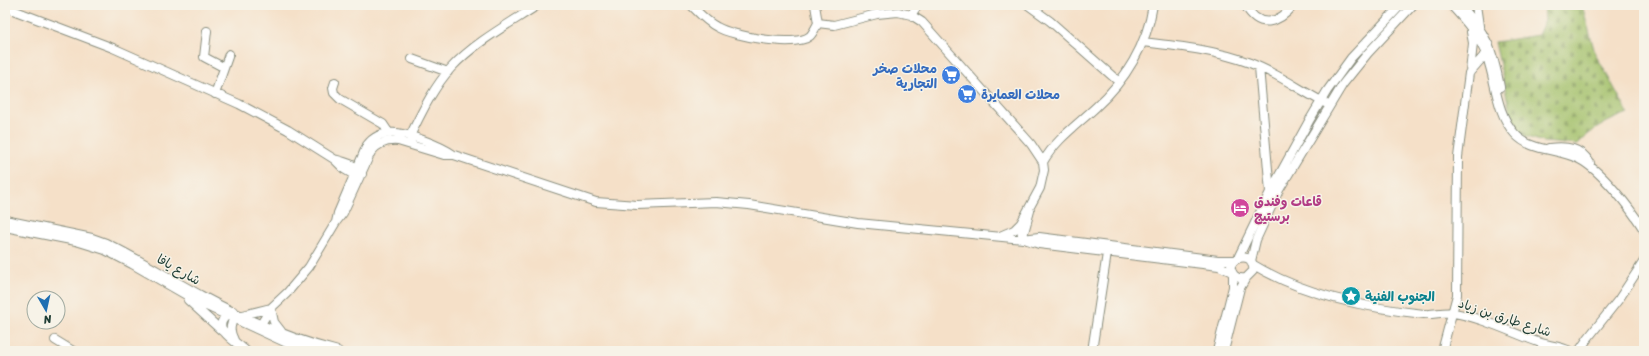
<svg xmlns="http://www.w3.org/2000/svg" width="1649" height="356" viewBox="0 0 1649 356" font-family="Sriracha,'Playpen Sans Arabic',sans-serif">
<style>
.cemetery{fill:url(#cemetery-stones);stroke:#607e4e}
.lines{fill:none;stroke-linecap:round;stroke-linejoin:round}
.minor-casing{stroke:#8a8e7e;stroke-width:10}
.minor{stroke:#fff;stroke-width:8}
.labels{text-anchor:middle;stroke-width:3;stroke-linejoin:round;paint-order:stroke}
.shop-label{font-size:13px;font-weight:bold;fill:#366cbe;stroke:#f7f3e8;text-anchor:end}
.hotel-label{font-size:13px;font-weight:bold;fill:#b23c85;stroke:#f7f3e8;text-anchor:start}
.street-label{font-size:13px;fill:#1f3d34;stroke:#f7f3e8}
.culture-label{font-size:13px;font-weight:bold;fill:#0d838f;stroke:#f7f3e8;text-anchor:start}
</style>
<defs>
<pattern id="cemetery-stones" width="16" height="16" patternUnits="userSpaceOnUse"><rect width="16" height="16" fill="#a1bf67"/><path d="M2 7V4a2 2 0 0 1 4 0v3zM10 15v-3a2 2 0 0 1 4 0v3z" fill="#839c56"/></pattern>
</defs>
<rect width="100%" height="100%" fill="#f7f3e8"/>
<filter id="ink" filterUnits="userSpaceOnUse"><feTurbulence type="fractalNoise" baseFrequency=".025" numOctaves="2"/><feDisplacementMap in="SourceGraphic" scale="8" xChannelSelector="R" yChannelSelector="G"/><feConvolveMatrix kernelMatrix="1 2 1 2 8 2 1 2 1" color-interpolation-filters="sRGB"/></filter>
<filter id="wash" filterUnits="userSpaceOnUse"><feTurbulence type="fractalNoise" baseFrequency=".012" numOctaves="4" result="noise"/><feDisplacementMap in="SourceGraphic" scale="16" xChannelSelector="R" yChannelSelector="G"/><feGaussianBlur stdDeviation="0.9" result="paint"/><feColorMatrix in="noise" values="0 0 0 0 0 0 0 0 0 0 0 0 0 0 0 0 0 1.4 0 .05"/><feComposite in="paint" operator="in"/></filter>
<g filter="url(#wash)">
<rect width="100%" height="100%" fill="#f5e0c8"/>
<path class="cemetery" d="M1544,5H1582L1595,53L1628,113C1609,120 1590,130 1577,145L1544,142L1521,135L1512,121L1495,42L1538,35L1545,20Z"/>
</g>
<g filter="url(#ink)">
<g class="lines">
<defs>
<path id="minor" d="M691,5C699,13 707,22 717,27C732,36 796,48 810,36C813,33 816,27 818,23
M815,5L818,23L834,25L877,14L898,12L911,15L922,22L1031,144L1043,162L1044,170L1040,188L1021,223V230L1023,239
M1028,5L1050,21L1119,82
M1245,5C1259,30 1278,24 1294,5
M1451,5C1465,20 1480,37 1487,57C1496,82 1496,113 1515,134C1531,152 1558,148 1579,159C1601,170 1631,209 1644,230
M1460,5C1486,32 1493,50 1500,87
M1476,5L1479,26
M5,7L113,48L239,104L288,130L334,159L344,169L354,175L362,174C355,164 346,162 334,159
M911,15L918,5
M207,31L204,57L223,67
M1143,42C1178,46 1216,50 1250,63C1277,73 1300,90 1325,103
M412,59L448,72
M1259,67L1270,192
M1470,72L1473,43L1471,32
M335,82L333,88L334,93L340,99L383,124L389,133
M215,94L229,54
M411,140L410,136C422,112 433,88 451,68C475,42 509,24 538,5
M1549,148C1566,146 1581,147 1590,163
M1043,162C1056,139 1077,125 1096,107C1125,81 1147,45 1153,5
M5,220L92,238L106,243C139,259 170,279 202,296C243,318 293,340 338,351
M336,222L338,213L367,145C382,126 403,133 423,140C434,144 444,148 454,155L596,202L637,205L716,202L749,205L858,223L1023,239L1039,237L1218,260H1235
M5,227L76,241L105,250L132,264L200,303L289,344L310,351
M1000,236L1014,230L1021,223
M1023,236L1030,211
M1027,240L1039,244L1219,266L1232,272
M1238,258L1270,192L1309,121L1327,91L1351,58L1401,5
M1251,261L1256,240L1279,190L1343,84L1368,53L1413,5
M1252,264C1303,295 1365,308 1424,314C1434,315 1444,311 1454,313C1483,318 1510,332 1538,342C1548,346 1559,345 1570,351
M188,300L222,331
M243,315L271,308L274,322L281,331
M258,325L261,324L271,308L287,293L309,267L336,222L343,213L371,152C378,143 387,140 398,141L444,155H454
M55,340L73,351
M234,340C226,324 235,325 233,311C206,327 232,338 246,351
M1092,351L1108,247
M1217,351L1233,287V274
M1224,351L1240,288L1246,278L1253,271C1256,247 1220,259 1234,275C1237,278 1241,279 1246,278
M1442,351L1457,295L1458,157L1464,111L1469,73L1483,57L1489,45
M1579,351L1588,338L1619,299L1644,261"/>
</defs>
<use href="#minor" class="minor-casing"/>
<use href="#minor" class="minor"/>
</g>
</g>
<defs>
<symbol id="supermarket-disc" viewBox="-11 -11 22 22"><circle r="9.5" fill="#3f7fe0" stroke="#f7f3e8"/><path d="M-6-5.5h2.5l.6 2H6L4.5 2H-2.5L-4.4-4H-6ZM-1.5 3.2a1.3 1.3 0 1 0 .1 0ZM3 3.2a1.3 1.3 0 1 0 .1 0Z" fill="#fff"/></symbol>
<symbol id="hotel-disc" viewBox="-11 -11 22 22"><circle r="9.5" fill="#d1479c" stroke="#f7f3e8"/><path d="M-6-4.5h1.5V1H6V5H4.5V3h-9V5H-6ZM-4 0a1.8 1.8 0 1 1 3.6 0ZM.5 0V-2.5h3Q6-2.5 6 0Z" fill="#fff"/></symbol>
<symbol id="sight-disc" viewBox="-11 -11 22 22"><circle r="9.5" fill="#0f9aa8" stroke="#f7f3e8"/><path d="M0-6L1.8-2.2L6-1.7L2.9 1.2L3.7 5.4L0 3.3L-3.7 5.4L-2.9 1.2L-6-1.7L-1.8-2.2Z" fill="#fff"/></symbol>
</defs>
<g fill-rule="evenodd">
<use href="#supermarket-disc" x="940" y="64" width="22" height="22"/>
<use href="#supermarket-disc" x="956" y="83" width="22" height="22"/>
<use href="#hotel-disc" x="1229" y="197" width="22" height="22"/>
<use href="#sight-disc" x="1340" y="285" width="22" height="22"/>
</g>
<g class="labels">
<g class="shop-label">
<text x="937" y="73">محلات صخر<tspan x="937" dy="15">التجارية</tspan></text>
<text x="981" y="99" text-anchor="start">محلات العمايرة</text>
</g>
<g class="hotel-label">
<text x="1254" y="206">قاعات وفندق<tspan x="1254" dy="15">برستيج</tspan></text>
</g>
<g class="street-label">
<text transform="translate(179 269) rotate(30)" y="5">شارع يافا</text>
<text transform="translate(1505 317) rotate(18)" y="5">شارع طارق بن زياد</text>
</g>
<g class="culture-label">
<text x="1365" y="301">الجنوب الفنية</text>
</g>
</g>
<rect width="1649" height="356" fill="none" stroke="#f7f3e8" stroke-width="20"/>
<g transform="translate(46 310) rotate(171)"><circle r="19" fill="#f7f3e8" stroke="#a1aaa0"/>
<path d="M0-3L7 15L0 10L-7 15Z" fill="#1f6fb2"/>
<text y="-6" font-size="11" font-weight="bold" text-anchor="middle" fill="#1f3d34">N</text>
</g>
</svg>
